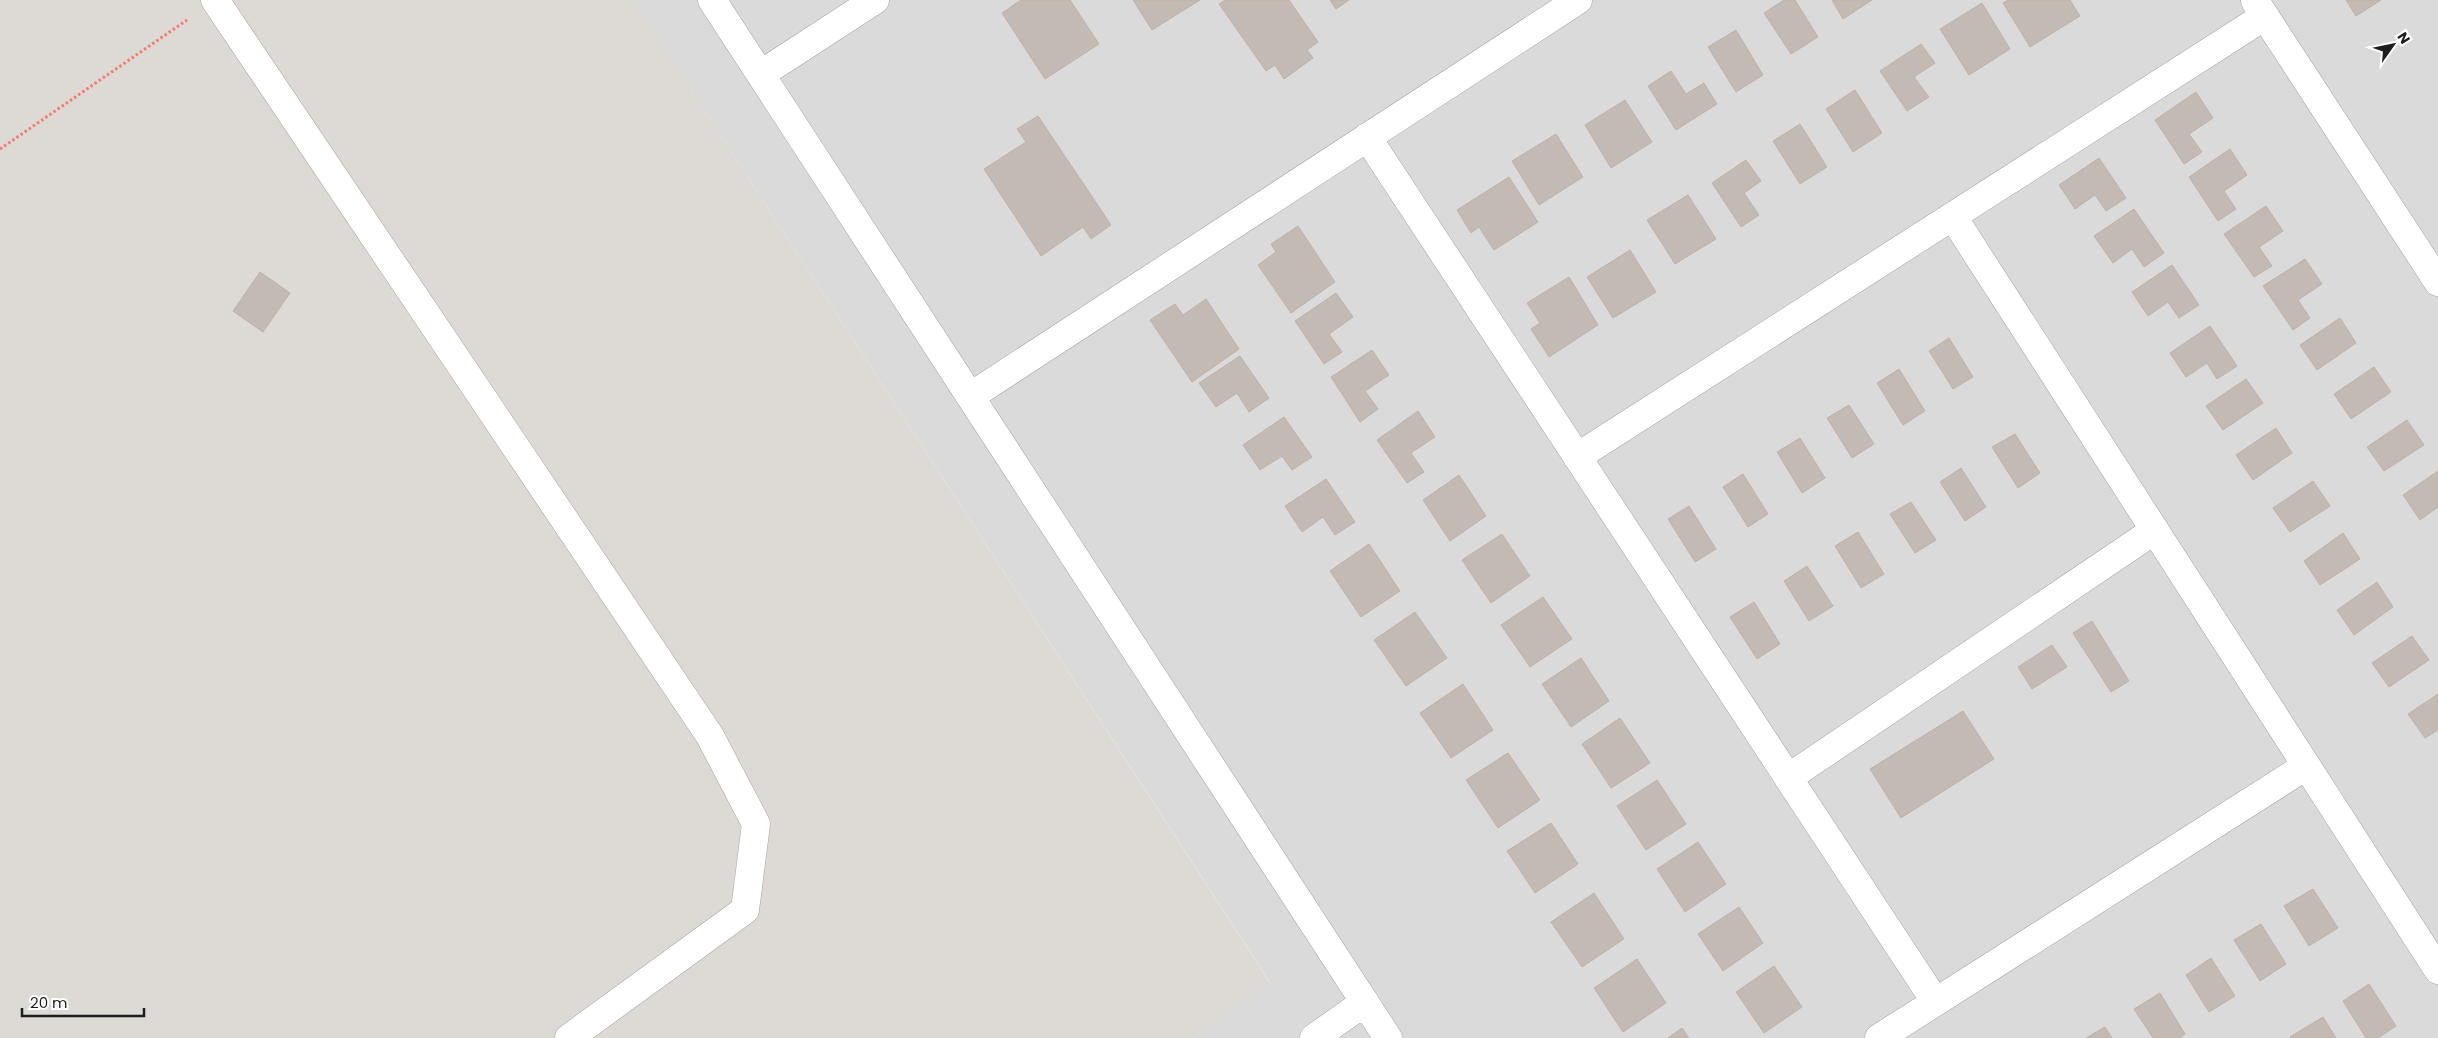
<svg xmlns="http://www.w3.org/2000/svg" width="2438" height="1038" viewBox="0 0 2438 1038" font-family="Poppins,sans-serif">
<style>
.residential{fill:#dbdada}
.airport{fill:#dddad5}
.building{fill:#c2bab3;stroke:#bfb1a6}
.lines{fill:none;stroke-linecap:round;stroke-linejoin:round}
.minor-casing{stroke:#a4a4a4;stroke-width:29}
.path{stroke:#f47a6e;stroke-width:3;stroke-dasharray:2.5 2.5;stroke-linecap:butt}
.minor{stroke:#fff;stroke-width:28}
</style>
<rect width="100%" height="100%" fill="#eeeae3"/>
<path class="residential" d="M633,0H2438V1038H1193L1270,982Z"/>
<path class="airport" d="M0,0H633L1270,983L1193,1038H0Z"/>
<path class="building" d="M1021,0H1070L1099,44L1045,79L1002,13Z
M1133,0H1200L1152,30Z
M1225,0H1289L1318,42L1307,50L1313,58L1284,79L1275,65L1266,71L1219,4Z
M1330,0H1349L1336,9Z
M1784,0H1795L1818,37L1791,54L1764,13Z
M1832,0H1872L1843,19Z
M2008,0H2070L2080,16L2030,47L2003,3Z
M2346,0H2381L2356,16Z
M1982,3L2010,49L1969,75L1940,29Z
M1736,30L1763,75L1736,92L1708,47Z
M1921,44L1935,63L1914,77L1929,97L1907,111L1880,71Z
M1671,71L1686,94L1704,83L1717,104L1676,130L1648,86Z
M1855,90L1882,133L1853,152L1826,109Z
M2196,92L2213,118L2189,134L2202,152L2184,164L2155,120Z
M1625,100L1652,142L1611,168L1585,125Z
M1038,116L1111,225L1091,239L1083,227L1041,256L984,169L1026,142L1017,129Z
M1800,124L1827,167L1800,184L1773,141Z
M1556,134L1583,177L1539,205L1512,161Z
M2230,149L2247,175L2224,191L2236,209L2218,221L2189,177Z
M2099,158L2126,198L2106,211L2095,195L2075,209L2059,185Z
M1746,160L1761,181L1744,193L1759,215L1741,227L1712,183Z
M1509,177L1538,222L1494,250L1479,227L1471,233L1457,210Z
M1688,195L1716,239L1675,264L1647,220Z
M2266,206L2283,231L2259,247L2272,266L2254,277L2224,234Z
M2134,209L2164,253L2144,267L2132,249L2113,263L2094,236Z
M1298,226L1335,282L1291,313L1258,265L1276,252L1271,244Z
M1630,250L1656,292L1613,318L1587,277Z
M2305,259L2322,284L2298,300L2310,318L2293,330L2263,286Z
M2172,265L2199,305L2179,318L2168,302L2148,316L2132,292Z
M260,272L290,293L263,332L233,311Z
M1569,277L1598,325L1549,357L1531,329L1540,323L1527,303Z
M1336,293L1353,317L1329,334L1342,352L1324,364L1295,321Z
M1206,299L1239,349L1192,382L1150,320L1175,304L1183,315Z
M2340,318L2356,343L2317,370L2300,345Z
M2210,326L2237,366L2217,379L2207,363L2186,377L2170,353Z
M1949,338L1973,377L1953,389L1929,351Z
M1372,350L1389,375L1365,391L1378,409L1360,422L1331,377Z
M1240,356L1269,398L1249,412L1237,393L1216,407L1199,383Z
M2374,367L2391,392L2351,419L2334,394Z
M1899,369L1925,411L1903,425L1877,383Z
M2246,379L2263,403L2223,430L2206,406Z
M1849,405L1874,444L1852,458L1827,418Z
M1418,411L1435,437L1411,453L1424,472L1407,483L1377,440Z
M1284,417L1312,457L1292,470L1282,456L1260,470L1243,445Z
M2407,420L2424,445L2384,471L2367,447Z
M2276,428L2292,453L2253,480L2236,455Z
M2015,434L2040,473L2018,488L1992,447Z
M1800,438L1825,478L1802,493L1777,452Z
M1961,468L1986,507L1965,521L1940,482Z
M2438,471V507L2420,520L2403,495Z
M1743,474L1768,514L1748,527L1723,487Z
M1459,475L1486,516L1450,541L1423,500Z
M1326,479L1355,522L1335,535L1323,517L1302,532L1285,506Z
M2313,481L2330,506L2290,532L2273,508Z
M1911,502L1936,540L1915,553L1890,514Z
M1689,506L1716,549L1695,562L1668,519Z
M1858,532L1884,574L1861,588L1835,546Z
M2343,533L2360,559L2320,585L2304,561Z
M1502,534L1530,576L1491,603L1462,560Z
M1369,544L1400,591L1361,617L1330,571Z
M1807,566L1833,606L1809,621L1784,581Z
M2377,582L2393,607L2354,635L2337,610Z
M1543,597L1572,639L1530,667L1501,625Z
M1754,602L1780,644L1757,659L1730,617Z
M1415,612L1447,658L1406,686L1374,640Z
M2092,621L2129,681L2111,692L2073,633Z
M2412,636L2429,660L2389,687L2372,663Z
M2052,645L2067,667L2032,689L2018,667Z
M1581,658L1609,701L1571,727L1542,684Z
M1463,684L1493,730L1451,758L1420,713Z
M2438,694V730L2425,738L2408,714Z
M1963,711L1994,759L1901,818L1870,769Z
M1620,718L1650,763L1611,788L1582,744Z
M1508,753L1540,800L1498,828L1466,780Z
M1657,780L1686,824L1646,850L1617,806Z
M1551,823L1578,864L1535,893L1507,851Z
M1698,842L1726,884L1685,912L1657,869Z
M2313,889L2338,928L2309,946L2284,906Z
M1594,893L1624,939L1582,967L1551,922Z
M1739,907L1763,943L1723,971L1698,934Z
M2261,924L2286,964L2260,981L2234,940Z
M2211,958L2235,996L2209,1012L2186,975Z
M1637,959L1666,1003L1623,1032L1594,988Z
M1774,966L1802,1007L1764,1033L1736,992Z
M2369,984L2396,1026L2378,1038H2366L2343,1001Z
M2160,993L2185,1034L2180,1038H2153L2134,1009Z
M2323,1017L2336,1038H2291L2290,1037Z
M2105,1027L2112,1038H2086Z
M1682,1028L1689,1038H1668Z"/>
<g class="lines">
<defs>
<path id="minor" d="M215,0L710,736L756,824L745,910L569,1038
M712,0L1388,1038
M2255,1L2438,282
M761,74L875,0
M1367,137L1935,1001
M1953,217L2438,970
M971,396L1578,0
M1577,457L2265,16
M1788,778L2155,530
M1314,1038L1365,1002
M1879,1038L2306,766"/>
</defs>
<use href="#minor" class="minor-casing"/>
<path class="path" d="M0,149L187,20"/>
<use href="#minor" class="minor"/>
</g>
<g transform="translate(2393 45) rotate(57)" stroke="#ffffff" stroke-width="4" paint-order="stroke">
<path d="M0-4L9 19L0 12L-9 19Z" fill="#1d1d1d"/>
<text y="-8" font-size="14" font-weight="bold" text-anchor="middle" fill="#1d1d1d">N</text>
</g>
<path d="M22 1008v8h122v-8" fill="none" stroke="#1d1d1d" stroke-width="2.5"/>
<text x="30" y="1008" font-size="15" fill="#1d1d1d" stroke="#ffffff" stroke-width="4" paint-order="stroke">20 m</text>
</svg>
